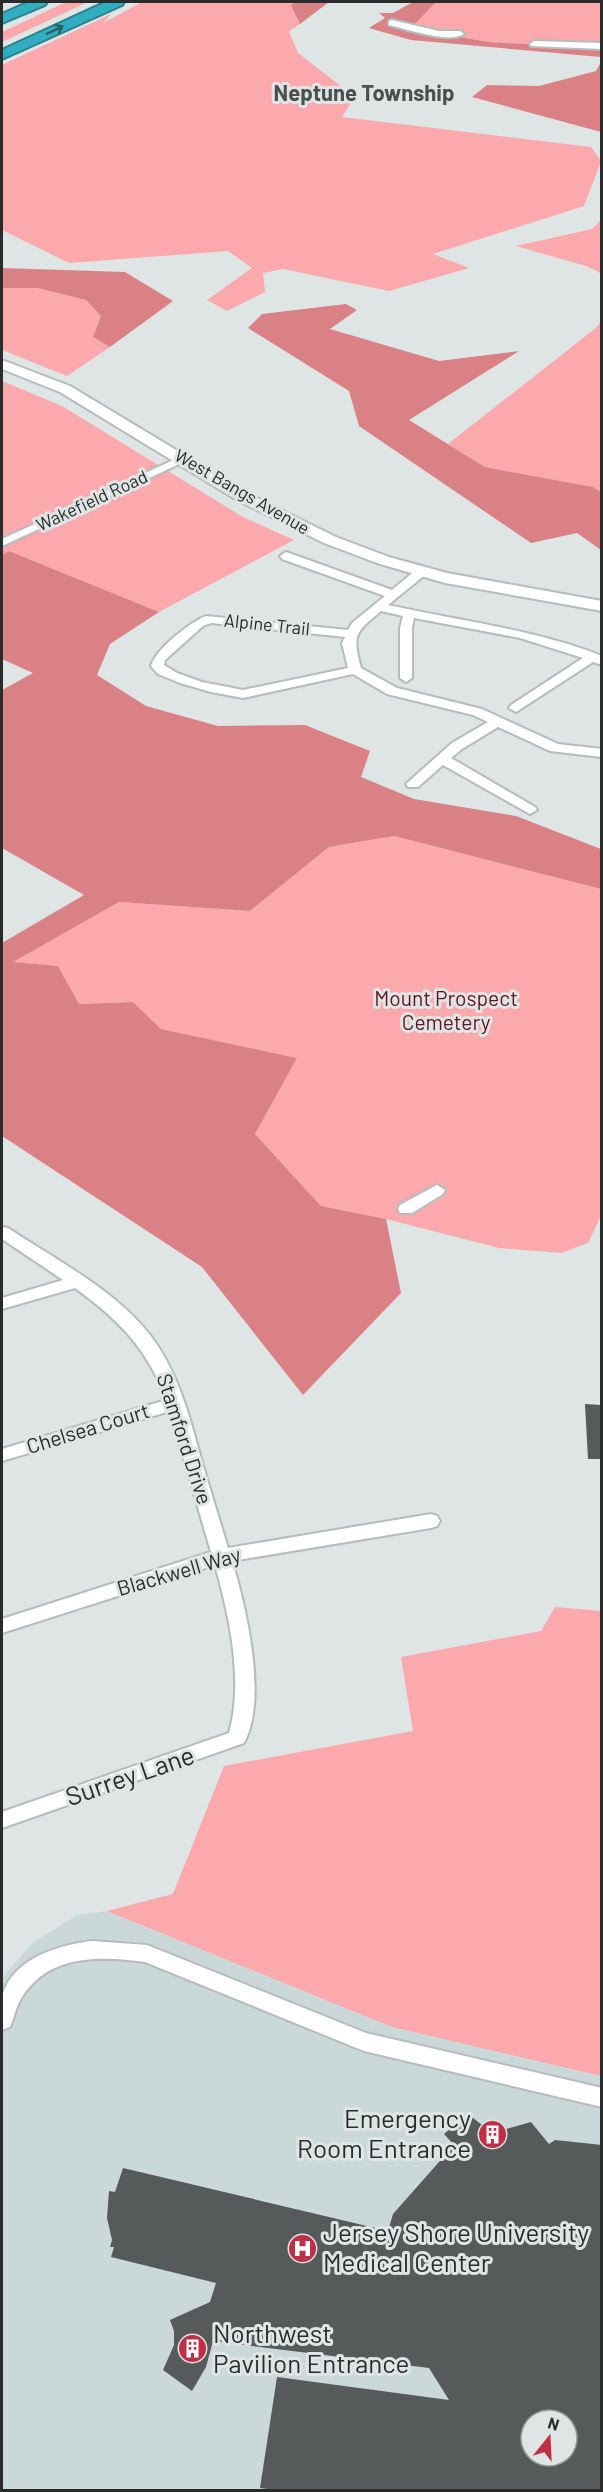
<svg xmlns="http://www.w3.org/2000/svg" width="603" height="2492" viewBox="0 0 603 2492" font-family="Barlow,sans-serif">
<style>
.built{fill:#cbd8da;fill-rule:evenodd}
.green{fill:#fba9ac}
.forest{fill:#da8186}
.building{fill:#565a5a;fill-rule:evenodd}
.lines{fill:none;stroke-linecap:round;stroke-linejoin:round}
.street-casing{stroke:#b6bbbc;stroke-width:4}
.secondary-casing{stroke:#b6bbbc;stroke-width:4}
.highway-casing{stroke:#2e808c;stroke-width:4}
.street{fill:#fff;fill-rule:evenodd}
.secondary{fill:#fff;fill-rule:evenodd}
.highway{fill:#30adc0;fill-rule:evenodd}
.oneway{stroke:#2c6067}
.labels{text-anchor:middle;stroke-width:6;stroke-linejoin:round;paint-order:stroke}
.far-street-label{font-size:18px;fill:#2a2c2c;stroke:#dfe4e4}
.park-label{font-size:21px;fill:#631321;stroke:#dfe4e4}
.street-label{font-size:21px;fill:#2a2c2c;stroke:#dfe4e4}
.far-district-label{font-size:22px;font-weight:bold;fill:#4b4f50;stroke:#dfe4e4}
.near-street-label{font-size:26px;fill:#2a2c2c;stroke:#dfe4e4}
.near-poi-label{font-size:26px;fill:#2a2c2c;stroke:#dfe4e4;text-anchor:start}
</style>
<rect width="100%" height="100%" fill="#dfe4e4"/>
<path class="built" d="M107,1911L392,2027L601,2076V2490H2V1978L31,1944L77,1915ZM531,2420H567V2456H531Z"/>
<path class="green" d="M66,2H88L2,42V32Z
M142,2H296L292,5L300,24L289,31L298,53L355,97L342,117L591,147L601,161L584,206L433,254L469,268L389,291L283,269L263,273L265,292L227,311L207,300L252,268L228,251L69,263L2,230V65L111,14L103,23Z
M436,2H601V48L488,42L410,28Z
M601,220V273L586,266L516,246L592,229Z
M2,288H37L86,300L101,316L93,337L110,347L67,376L2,350Z
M601,321V492L593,487L485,467L448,444L597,327Z
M2,381L62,406L243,517L294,540L159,612L9,551L2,555Z
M394,836L601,889L602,1214L588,1243L561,1253L499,1248L386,1219L321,1206L255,1134L297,1058L161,1029L133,1002L79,1004L58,966L12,962L119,902L250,911L329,847Z
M555,1607L601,1611V2076L392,2027L107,1911L173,1894L224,1766L413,1731L401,1657L541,1631Z"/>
<path class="forest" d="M296,2H329L300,24L291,5Z
M413,2H436L411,28L488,42L601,48V57L411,40L369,28L385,18L379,13H393Z
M601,62V132L472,97L487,85L539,86L596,71Z
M2,268L125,272L173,301L110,347L93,337L101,316L86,300L37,288H2Z
M346,304L357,310L330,329L439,361L519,351L409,420L485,467L593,487L601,492V550L577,533L531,543L359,426L349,391L248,328L262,314Z
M9,551L159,612L110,644L97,675L146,706L218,726L305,725L370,751L361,777L414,799L516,816L601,849V889L394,836L329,847L250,911L119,902L13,962L58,966L79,1004L133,1002L161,1029L297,1058L255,1134L321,1206L386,1219L401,1293L303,1395L202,1267L2,1136V943L84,895L2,848V690L33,673L2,659V555Z"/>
<path class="building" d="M585,1404L602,1405V1459H588Z
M468,2114L482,2125L493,2128L506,2129L531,2122L549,2144L555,2140L602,2145V2490H275L260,2488L277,2377L449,2400L429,2368L213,2341L206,2367L192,2391L163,2370L174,2345V2331L170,2320L210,2302L216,2283L111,2257L114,2247H110L112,2240L107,2218L109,2191L115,2192L123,2168L388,2231L393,2214L454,2145L444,2134ZM531,2420H567V2456H531Z"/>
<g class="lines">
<defs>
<path id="street" d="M392,20L439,31H460L464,34C449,44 407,29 389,25V21Z
M534,41L602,43V49L531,46L530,44Z
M182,456L188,459L186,461L2,546V539Z
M286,552L392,590L417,569H425V575L388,605C460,621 533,629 602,656V665L593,662L516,712L509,708L511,705L583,658L520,638L414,618L412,628V678L406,682L400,678V628L403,616L381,611C355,633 352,634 361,668L397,688L482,709L558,744L602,749V757L550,751L498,727L462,749L451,758L535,807L537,810L530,814L443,765L418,787H408L406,784L452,743L488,722L473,715L387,694L353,674L243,698L211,692L180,683L158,674L151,666C155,650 190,622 206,616L348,630L352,623L385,596L282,559L280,556ZM211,623L345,637L342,643L348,668L243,690L202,682L177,673L164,665L165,660L203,626Z
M437,1185L445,1190L443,1194L412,1213H400L398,1209L400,1205Z
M2,1227L8,1228C56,1260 114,1289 150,1335C180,1374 191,1423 204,1469C212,1496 220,1522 228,1548L431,1514L437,1516L440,1521L437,1526L431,1528L232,1561C246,1607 268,1699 244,1743L2,1828V1812L229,1733C244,1681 229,1615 215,1565L2,1633V1619L211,1552L170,1411L2,1461V1449L166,1400C149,1350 117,1318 75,1288L2,1309V1298L63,1280L2,1239Z
M92,1941L147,1945L366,2033L602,2088V2107L364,2051L145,1962C101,1956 49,1954 22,1997C16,2006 14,2018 10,2027L2,2030C2,2019 0,2003 3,1993C16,1957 59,1945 92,1941Z"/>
<path id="secondary" d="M2,360L70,386L249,494L336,537L389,557L447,573L602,601V611L445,583L377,563L324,543L237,500L60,392L2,369Z"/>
<path id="highway" d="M29,2H47L45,5L2,23V14Z
M106,2H124L122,5L2,59V50Z"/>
</defs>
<use href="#street" class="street-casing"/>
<use href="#secondary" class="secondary-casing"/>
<use href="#highway" class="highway-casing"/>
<use href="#street" class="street"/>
<use href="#secondary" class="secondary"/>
<use href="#highway" class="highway"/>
</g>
<defs><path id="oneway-shaft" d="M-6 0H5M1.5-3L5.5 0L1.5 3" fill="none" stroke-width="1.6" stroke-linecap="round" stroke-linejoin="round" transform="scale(1.5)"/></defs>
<use class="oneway" href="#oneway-shaft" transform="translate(55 30) rotate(-25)"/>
<defs>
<symbol id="building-disc" viewBox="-11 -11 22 22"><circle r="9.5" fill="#bf2f47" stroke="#dfe4e4"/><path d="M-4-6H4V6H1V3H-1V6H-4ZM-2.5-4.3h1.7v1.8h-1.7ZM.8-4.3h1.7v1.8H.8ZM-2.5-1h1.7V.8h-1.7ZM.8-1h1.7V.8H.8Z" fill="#fff"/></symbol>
<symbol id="hospital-disc" viewBox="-11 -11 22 22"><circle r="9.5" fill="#bf2f47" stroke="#dfe4e4"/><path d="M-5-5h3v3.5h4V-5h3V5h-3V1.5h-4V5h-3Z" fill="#fff"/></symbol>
</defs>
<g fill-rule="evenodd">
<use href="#building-disc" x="476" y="2118" width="33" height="33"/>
<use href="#hospital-disc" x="286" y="2232" width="33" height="33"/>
<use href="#building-disc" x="176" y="2332" width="33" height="33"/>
</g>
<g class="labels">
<g class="far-street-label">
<text transform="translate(242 492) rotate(30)" y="6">West Bangs Avenue</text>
<text transform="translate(92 501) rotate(-25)" y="6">Wakefield Road</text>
<text transform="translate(267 625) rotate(6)" y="6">Alpine Trail</text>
</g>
<g class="park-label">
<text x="446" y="1006">Mount Prospect<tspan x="446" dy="24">Cemetery</tspan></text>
</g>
<g class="street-label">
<text transform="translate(88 1429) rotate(-17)" y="7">Chelsea Court</text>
<text transform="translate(184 1439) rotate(72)" y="7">Stamford Drive</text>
<text transform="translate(179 1572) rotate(-16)" y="7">Blackwell Way</text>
</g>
<g class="far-district-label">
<text x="364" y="101">Neptune Township</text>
</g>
<g class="near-street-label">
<text transform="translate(130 1776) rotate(-19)" y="9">Surrey Lane</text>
</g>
<g class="near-poi-label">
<text x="471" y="2128" text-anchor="end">Emergency<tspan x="471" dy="30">Room Entrance</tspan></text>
<text x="323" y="2242">Jersey Shore University<tspan x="323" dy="30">Medical Center</tspan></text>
<text x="213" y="2343">Northwest<tspan x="213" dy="30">Pavilion Entrance</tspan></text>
</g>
</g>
<rect width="603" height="2492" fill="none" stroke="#2a2c2c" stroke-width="6"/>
<g transform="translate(549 2438) rotate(18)"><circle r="28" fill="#dfe4e4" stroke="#979a9a" stroke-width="1.5"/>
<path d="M0-4.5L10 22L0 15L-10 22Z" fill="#bf2f47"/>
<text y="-9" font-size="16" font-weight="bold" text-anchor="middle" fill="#2a2c2c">N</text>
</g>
</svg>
